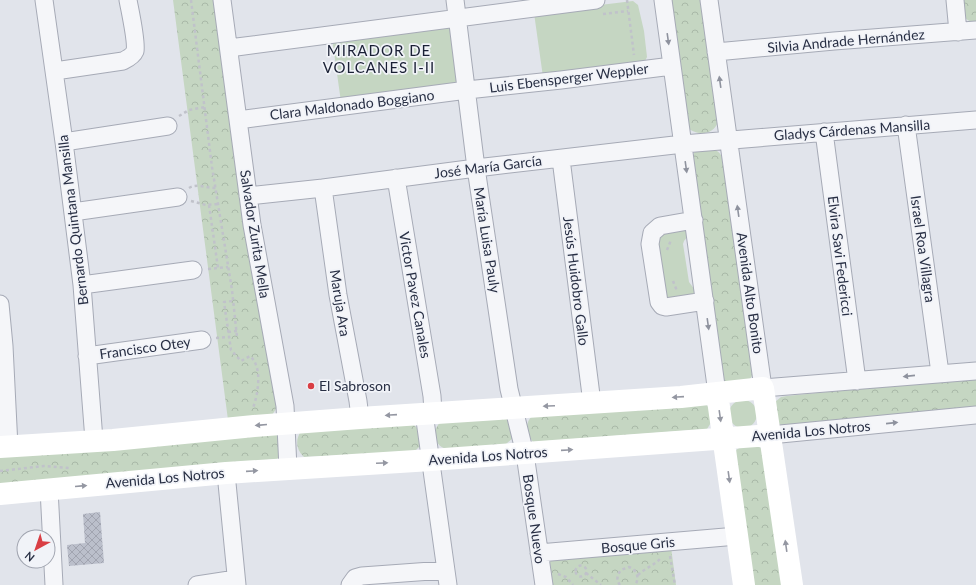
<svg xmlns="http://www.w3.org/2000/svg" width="976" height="585" viewBox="0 0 976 585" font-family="Lato,sans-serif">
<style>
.grass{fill:#c5d6c2}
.park{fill:url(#park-crowns)}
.building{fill:url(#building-cross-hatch)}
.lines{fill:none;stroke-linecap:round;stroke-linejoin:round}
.street-casing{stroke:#a6aab6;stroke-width:19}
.path{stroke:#c0c2ca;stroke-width:2.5;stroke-dasharray:3 3;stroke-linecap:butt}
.street{stroke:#f5f6f9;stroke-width:17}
.secondary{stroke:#fff;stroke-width:22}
.oneway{fill:#8e929e}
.oneway2{fill:#9497a2}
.poi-dot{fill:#d93e44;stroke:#f1f3f8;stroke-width:1.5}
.labels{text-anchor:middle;stroke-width:3.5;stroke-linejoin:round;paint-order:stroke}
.street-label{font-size:14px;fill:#282f44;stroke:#f1f3f8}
.poi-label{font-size:14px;fill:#282f44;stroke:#f1f3f8;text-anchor:start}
.neighbourhood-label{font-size:15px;letter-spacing:1px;fill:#1a2035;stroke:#f1f3f8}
</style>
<defs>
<pattern id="park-crowns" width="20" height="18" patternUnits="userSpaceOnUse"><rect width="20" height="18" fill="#c5d6c2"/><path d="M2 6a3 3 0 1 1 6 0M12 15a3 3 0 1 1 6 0" fill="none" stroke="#a9b8a8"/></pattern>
<pattern id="building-cross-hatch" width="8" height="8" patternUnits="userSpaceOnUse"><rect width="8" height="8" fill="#bbbfcb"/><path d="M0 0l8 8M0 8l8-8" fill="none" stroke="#a1a4b0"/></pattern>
</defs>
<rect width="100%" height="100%" fill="#e1e4eb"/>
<path class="grass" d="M633,1L638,5L644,31L647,57L645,61L543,77L534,13Z
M447,26L451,28L458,83L341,102L332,38Z
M686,226L688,236L684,241L683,244L689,282L698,294L668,304L654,236Z
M729 414a14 14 0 1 1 28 0a14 14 0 1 1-28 0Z"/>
<path class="park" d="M173,0H214L277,403L276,409L272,415L228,420Z
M668,0H700L718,122C713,136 696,136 687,127Z
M960,0H976V22C962,22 962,11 960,0Z
M713,149C720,152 722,155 723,162L752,371V376L750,379L725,383L722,380L691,158L696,150Z
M976,377V408L786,426L778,424L775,402L781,397L787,396Z
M706,404L709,408L712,421L707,429L533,442C526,434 524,423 533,415Z
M505,417L509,420L513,438L506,444L447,449C433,446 431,429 442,421Z
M412,423L419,430L420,446L414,452L304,457C296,450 295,440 301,431Z
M276,434L279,437L280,457L277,459L0,486V455Z
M755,445L761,448L763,453L782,585H752L733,455C738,445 745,446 755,445Z
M671,547L676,585H553L550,562L553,556Z"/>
<path class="building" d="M100,512L104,563L69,566L67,545L85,543L83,514Z"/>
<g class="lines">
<defs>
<path id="street" d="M44,0L64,142L82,285L94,440
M222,0L252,225L285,406L288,468
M455,0L476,168L509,389L525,454L544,585
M663,0L717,393
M709,0L763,388L976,371
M955,0L958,32
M229,48L596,0
M716,52L834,41L976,30
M55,71L123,61C127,59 133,56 135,51C137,42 130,11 128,0
M238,120L467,90L561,80L672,66
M906,125L940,373
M824,132L857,381
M64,142L168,126
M561,159L592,403
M396,178L432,396L433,412
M323,188L338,295L358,401L360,418
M248,196L323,188L476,168L683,144L976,120
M73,212L178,197
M694,220L660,226L652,233L650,244L659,302L662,306L666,307L705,301
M82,285L193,270
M0,304L4,346L9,447
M87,356L202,340
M424,413L448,585
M770,435L976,415
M226,473L237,585
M49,489L54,585
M539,553L737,536
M197,585L236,579
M350,585L355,578L362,576L445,570"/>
</defs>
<use href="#street" class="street-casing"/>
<path class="path" d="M191,0L212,167L232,290L237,337
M627,0L634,55
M603,14L628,11
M179,116L189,110L205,107
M189,188C197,183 206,188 216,188
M191,201L206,205L218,204
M209,205L218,268
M667,250L671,240
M208,269L228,267
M673,281L677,291
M232,301L224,302L231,350L241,361L250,356C263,367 258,394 253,408
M228,332L237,331
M216,338L229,337
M0,471L44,466L69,468
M670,556L675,585
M575.5 571a5.5 5.5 0 1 1 11 0a5.5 5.5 0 1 1-11 0Z
M586,573L601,585
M558,574L566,577L573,585
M638,575C645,568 655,565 661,558
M620,585C616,580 617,575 621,570L629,567C637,570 640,578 635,585"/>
<use href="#street" class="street"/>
<path class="secondary" d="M717,393L744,585
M0,447L113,440L254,426L360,418L681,397L763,388L792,585
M0,494L226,473L431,460L770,435"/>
</g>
<defs><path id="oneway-solid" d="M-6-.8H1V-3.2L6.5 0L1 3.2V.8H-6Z"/></defs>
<g class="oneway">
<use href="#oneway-solid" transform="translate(668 39) rotate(82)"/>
<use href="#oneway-solid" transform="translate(720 82) rotate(-98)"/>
<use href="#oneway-solid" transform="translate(686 167) rotate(82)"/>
<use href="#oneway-solid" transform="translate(738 211) rotate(-98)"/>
<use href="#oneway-solid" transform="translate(708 324) rotate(82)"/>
<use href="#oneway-solid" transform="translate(909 376) rotate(174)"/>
<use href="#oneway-solid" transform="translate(892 423) rotate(-6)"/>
</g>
<g class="oneway2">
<use href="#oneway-solid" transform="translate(678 397) rotate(176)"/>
<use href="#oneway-solid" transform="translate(549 406) rotate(177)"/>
<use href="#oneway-solid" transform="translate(391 415) rotate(176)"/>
<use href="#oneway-solid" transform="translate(720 416) rotate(82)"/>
<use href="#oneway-solid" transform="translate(261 425) rotate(175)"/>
<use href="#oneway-solid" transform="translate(567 450) rotate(-4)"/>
<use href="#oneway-solid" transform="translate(382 463) rotate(-3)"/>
<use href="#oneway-solid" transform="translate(252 471) rotate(-4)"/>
<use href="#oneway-solid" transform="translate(729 477) rotate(82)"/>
<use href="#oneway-solid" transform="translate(81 486) rotate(-5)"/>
<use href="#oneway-solid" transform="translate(786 546) rotate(-98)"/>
</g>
<circle class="poi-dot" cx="311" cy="386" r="4"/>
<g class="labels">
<g class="street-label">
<text transform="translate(846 41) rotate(-5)" y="5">Silvia Andrade Hernández</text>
<text transform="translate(569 78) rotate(-7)" y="5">Luis Ebensperger Weppler</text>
<text transform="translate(352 105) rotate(-7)" y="5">Clara Maldonado Boggiano</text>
<text transform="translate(852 130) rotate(-4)" y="5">Gladys Cárdenas Mansilla</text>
<text transform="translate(488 167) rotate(-7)" y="5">José María García</text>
<text transform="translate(73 220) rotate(-97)" y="5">Bernardo Quintana Mansilla</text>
<text transform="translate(255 234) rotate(81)" y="5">Salvador Zurita Mella</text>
<text transform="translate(487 240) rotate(81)" y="5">María Luisa Pauly</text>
<text transform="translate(923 249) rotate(82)" y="5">Israel Roa Villagra</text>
<text transform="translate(840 256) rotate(83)" y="5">Elvira Savi Federicci</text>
<text transform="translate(576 281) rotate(83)" y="5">Jesús Huidobro Gallo</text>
<text transform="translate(750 293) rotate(82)" y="5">Avenida Alto Bonito</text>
<text transform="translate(415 295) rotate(80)" y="5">Victor Pavez Canales</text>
<text transform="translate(340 303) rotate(81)" y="5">Maruja Ara</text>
<text transform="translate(145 348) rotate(-8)" y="5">Francisco Otey</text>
<text transform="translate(811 431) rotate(-5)" y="5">Avenida Los Notros</text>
<text transform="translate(488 456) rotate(-4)" y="5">Avenida Los Notros</text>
<text transform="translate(165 478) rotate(-5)" y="5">Avenida Los Notros</text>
<text transform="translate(534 519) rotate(82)" y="5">Bosque Nuevo</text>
<text transform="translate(638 545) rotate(-5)" y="5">Bosque Gris</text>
</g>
<g class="poi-label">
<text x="319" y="391">El Sabroson</text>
</g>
<g class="neighbourhood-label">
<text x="379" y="56">MIRADOR DE<tspan x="379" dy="17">VOLCANES I-II</tspan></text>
</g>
</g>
<g transform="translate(36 549) rotate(220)"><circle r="19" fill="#f1f3f8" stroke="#a1a5b0"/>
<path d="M0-3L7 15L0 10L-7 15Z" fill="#d93e44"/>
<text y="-6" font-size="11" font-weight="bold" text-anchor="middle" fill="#282f44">N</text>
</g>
</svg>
